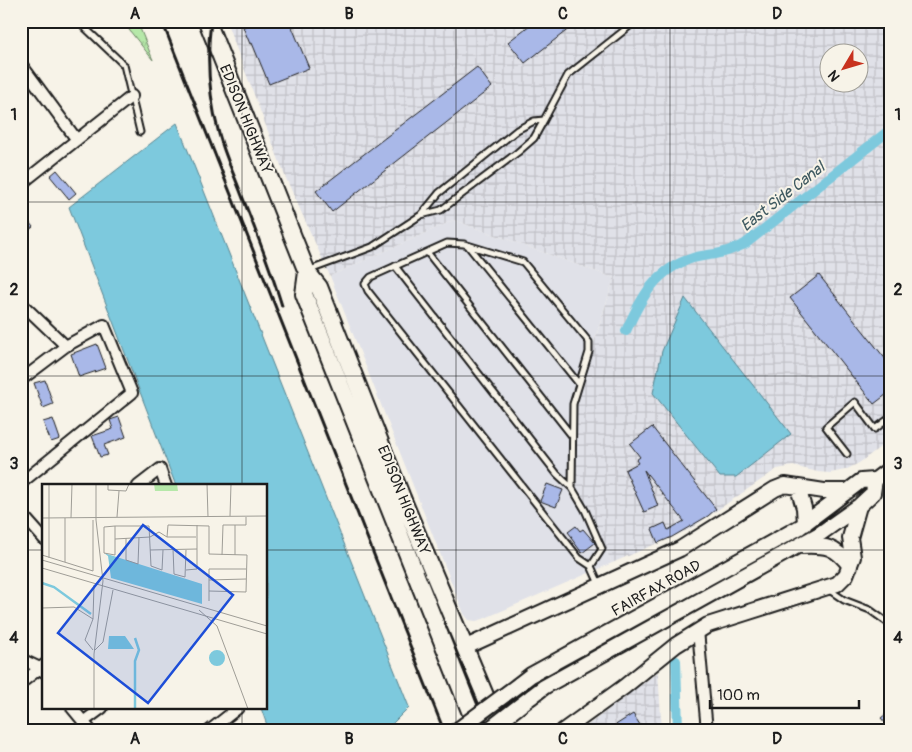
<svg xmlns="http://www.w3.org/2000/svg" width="912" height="752" viewBox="0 0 912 752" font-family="Pangolin,sans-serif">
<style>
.built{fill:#e0e1e8}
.industrial{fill:url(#industrial-grid);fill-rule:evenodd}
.grass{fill:url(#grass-tufts);stroke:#698262}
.water{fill:#7dc9dd;stroke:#568490}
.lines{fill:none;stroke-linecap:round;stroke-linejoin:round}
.canal{stroke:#7dc9dd;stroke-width:10}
.building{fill:#a9b8e8;stroke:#1c1c1c}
.lane-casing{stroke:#1c1c1c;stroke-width:9}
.street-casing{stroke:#1c1c1c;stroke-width:14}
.secondary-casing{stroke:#1c1c1c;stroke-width:18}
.primary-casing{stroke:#1c1c1c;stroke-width:20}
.lane{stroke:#f7f3e8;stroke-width:5}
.street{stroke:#f7f3e8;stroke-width:10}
.secondary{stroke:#f7f3e8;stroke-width:14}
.primary{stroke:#f7f3e8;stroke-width:16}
.rail{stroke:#1c1c1c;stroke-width:3}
.secondary-bridge-casing{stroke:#1c1c1c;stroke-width:18;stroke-linecap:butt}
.secondary-bridge{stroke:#f7f3e8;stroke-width:14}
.grid{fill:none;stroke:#1c1c1c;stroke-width:1;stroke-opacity:0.55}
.labels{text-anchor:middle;stroke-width:4;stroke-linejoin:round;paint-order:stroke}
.street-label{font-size:15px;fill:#1c1c1c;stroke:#f7f3e8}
.water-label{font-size:16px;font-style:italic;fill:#3e5960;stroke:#f7f3e8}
.inset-river{fill:none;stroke:#7dc9dd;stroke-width:2.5}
.inset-road{fill:none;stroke:#9f9d96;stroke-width:1}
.view{fill:#1d4ed8;fill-opacity:0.15;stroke:#1d4ed8;stroke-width:2.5}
.inset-edge{fill:none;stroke:#1c1c1c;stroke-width:2.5}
.neatline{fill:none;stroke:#1c1c1c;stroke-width:2}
.grid-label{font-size:16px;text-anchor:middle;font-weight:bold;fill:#1c1c1c}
</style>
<defs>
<pattern id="industrial-grid" width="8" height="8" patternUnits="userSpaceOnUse" patternTransform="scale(1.25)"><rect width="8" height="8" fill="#e0e1e8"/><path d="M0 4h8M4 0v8" fill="none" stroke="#c0c0c6"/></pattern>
<pattern id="grass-tufts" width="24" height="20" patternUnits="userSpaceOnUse" patternTransform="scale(1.25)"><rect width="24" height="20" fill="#b6e8a9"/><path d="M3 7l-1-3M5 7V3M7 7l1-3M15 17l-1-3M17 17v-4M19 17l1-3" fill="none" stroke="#9cc691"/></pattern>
</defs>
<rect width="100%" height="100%" fill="#f7f3e8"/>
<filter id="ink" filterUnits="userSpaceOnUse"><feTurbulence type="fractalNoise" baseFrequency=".02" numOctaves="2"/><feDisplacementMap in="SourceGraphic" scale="10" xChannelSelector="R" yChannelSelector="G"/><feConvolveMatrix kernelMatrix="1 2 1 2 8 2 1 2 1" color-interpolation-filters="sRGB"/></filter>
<g filter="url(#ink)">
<path class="built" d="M454,220L614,278L575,404L574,481L612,563L483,619L476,621L469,620L464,614L330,276Z"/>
<path class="industrial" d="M226,21H891V439L859,463L845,470L830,473L818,472L793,466L777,469L690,529L612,563L574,481L575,405L614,278L454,220L330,276L285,176ZM830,52H860V82H830Z
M658,672L662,731H580Z"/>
<path class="grass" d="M122,21H137L153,60Z"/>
<path class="water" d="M177,123L409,707L385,731H269L261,708H266V486H176L69,207Z
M685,298L791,434L736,477H720L653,393L662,351Z"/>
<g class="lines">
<path class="canal" d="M626,331C641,298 656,269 693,258C703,255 714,255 724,252C731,250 738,247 745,244L891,129
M676,661L678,731"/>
</g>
<path class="building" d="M247,21H306L292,27L309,68L269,84L252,43L250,44L243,27L248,25Z
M535,21H579L525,63L508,42Z
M477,67L492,87L332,212L316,191Z
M57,170L76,193L69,199L50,176Z
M21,212L33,227L27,232L21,225Z
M819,275L891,366V391L874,404L790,298Z
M97,344L106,368L79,377L71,354Z
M45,380L53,404L43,408L34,383Z
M119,417L126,437L104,445L108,455L100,457L92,436L113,429L110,420Z
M53,419L60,439L51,442L43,422Z
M652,427L716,509L708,516L672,537L658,543L652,529L665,523L668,530L684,521L644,470L658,506L644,512L625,470L638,463L636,460L640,457L630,444Z
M547,484L563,490L556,507L540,501Z
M576,526L580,531L583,529L595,543L582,553L571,538L572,537L568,532Z
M891,710V730L881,718Z
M633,714L644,731H606Z"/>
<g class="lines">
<defs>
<path id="lane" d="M79,22L124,65L140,132
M544,120L568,75L636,21
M468,246L579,384
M427,252L572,436
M395,266L557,474L572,488
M310,270L372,247L421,215L441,210L518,152L534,138L544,120L534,121L517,130L439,193L421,215
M847,454L826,427L855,402L875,429L891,417
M591,566L602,549L585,510L572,488L573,404L589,352V342L523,262L464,244L447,243L371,277L365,284L368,291L579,558L591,566L600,586
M828,589L844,600L870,610L891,625"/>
<path id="street" d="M21,64L77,140
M21,184L132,96
M21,303L66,346
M21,380L66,346L104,325L132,393L21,483
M138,486L160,469L166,486
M21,513L44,539
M698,630L707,731
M21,659L40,668L44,672
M21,683L44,665
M72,708L91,731
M83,722L102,708
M209,731L238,708"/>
<path id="secondary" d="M798,488L804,508L805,524
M802,546C826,545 835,546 850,566
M466,647L680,549L775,489L785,485L824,491H848
M518,685L531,675L800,527L861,481L875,480L891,468
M531,697L544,687L821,533L859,506L873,493L875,480
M563,731L624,687L676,645L708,625L837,584L846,575L853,557L850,538L859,506"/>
<path id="primary" d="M207,21L307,272L319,287L402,498L500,731
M307,272L304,294L478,731"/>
</defs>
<use href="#lane" class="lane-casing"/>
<use href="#street" class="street-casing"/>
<use href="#secondary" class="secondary-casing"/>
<use href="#primary" class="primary-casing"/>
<use href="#lane" class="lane"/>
<use href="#street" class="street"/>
<use href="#secondary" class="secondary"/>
<use href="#primary" class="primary"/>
<path class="rail" d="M162,21L444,731
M211,21C206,59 209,97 219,134C224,153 232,170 239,188C254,227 270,266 282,306"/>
<defs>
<path id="secondary-bridge" d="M456,731L518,685
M487,731L531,697"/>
</defs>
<use href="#secondary-bridge" class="secondary-bridge-casing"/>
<use href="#secondary-bridge" class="secondary-bridge"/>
</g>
</g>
<path class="grid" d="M242,21V486M456,21V731M670,21V731M21,202H891M21,376H891M21,550H44M266,550H891M242,708V731"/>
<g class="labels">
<g class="street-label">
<text transform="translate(246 119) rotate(68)" y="5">EDISON HIGHWAY</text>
<text transform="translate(404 500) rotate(68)" y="5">EDISON HIGHWAY</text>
<text transform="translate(656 588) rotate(-29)" y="5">FAIRFAX ROAD</text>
</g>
<g class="water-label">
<text transform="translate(782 196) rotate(-38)" y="6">East Side Canal</text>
</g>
</g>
<g transform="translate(42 484)">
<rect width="225" height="225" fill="#f7f3e8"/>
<path d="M112,0H135L136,7H113Z" fill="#b6e8a9"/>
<path d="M62,69L160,100V120L69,94L66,72ZM67,152H83L92,165H66ZM167 174a8 8 0 1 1 16 0a8 8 0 1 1-16 0Z" fill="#7dc9dd"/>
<path class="inset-river" d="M0,99L12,103L49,130M93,225V177L97,166L93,154"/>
<path class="inset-road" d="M7,0V74M66,0V6L84,7L87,0M165,0L166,33M188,32L189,0M75,33L77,7M0,34L225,32M29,34L30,0M193,41V71M73,42V71L62,69V43L73,42H107L109,82L120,86L121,66M125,53L126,41L167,42V70L205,71L204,108L167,107M84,54V76L96,80L97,53M73,55L108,53L117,48L125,53H154M131,65L132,90L143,93L144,66M108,66L155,65M0,71L51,87V36M180,71L181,41H204V33M0,76L225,142M23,78V34M0,84L225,150M144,86L155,85V41M167,96L204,95M167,117V85H204M0,124L32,123L51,135M157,126L175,142L206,225M51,166L43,156L51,135L52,101M53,166L61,158L71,106M52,225V170L61,97L54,36V0"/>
<path class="view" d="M101,41L191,111L106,219L16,149Z"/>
<rect width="225" height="225" class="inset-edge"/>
</g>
<rect width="912" height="752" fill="none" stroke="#f7f3e8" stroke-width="55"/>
<g transform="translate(844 68) rotate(232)"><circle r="24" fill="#f7f3e8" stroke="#9f9d96"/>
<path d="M0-4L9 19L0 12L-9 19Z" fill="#c8321e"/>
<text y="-8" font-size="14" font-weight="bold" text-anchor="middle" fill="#1c1c1c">N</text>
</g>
<path d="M710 700v8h149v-8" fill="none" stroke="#1c1c1c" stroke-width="2.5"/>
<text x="717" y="700" font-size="15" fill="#1c1c1c" stroke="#f7f3e8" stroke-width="4" paint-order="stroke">100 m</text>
<rect x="28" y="28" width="856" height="696" class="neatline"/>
<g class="grid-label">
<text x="135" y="19">A</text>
<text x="349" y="19">B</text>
<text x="563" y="19">C</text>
<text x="777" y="19">D</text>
<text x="14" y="120">1</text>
<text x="898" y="120">1</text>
<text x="14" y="295">2</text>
<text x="898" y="295">2</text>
<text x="14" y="469">3</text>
<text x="898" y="469">3</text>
<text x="14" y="643">4</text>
<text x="898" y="643">4</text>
<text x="135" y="744">A</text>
<text x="349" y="744">B</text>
<text x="563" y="744">C</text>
<text x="777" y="744">D</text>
</g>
</svg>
